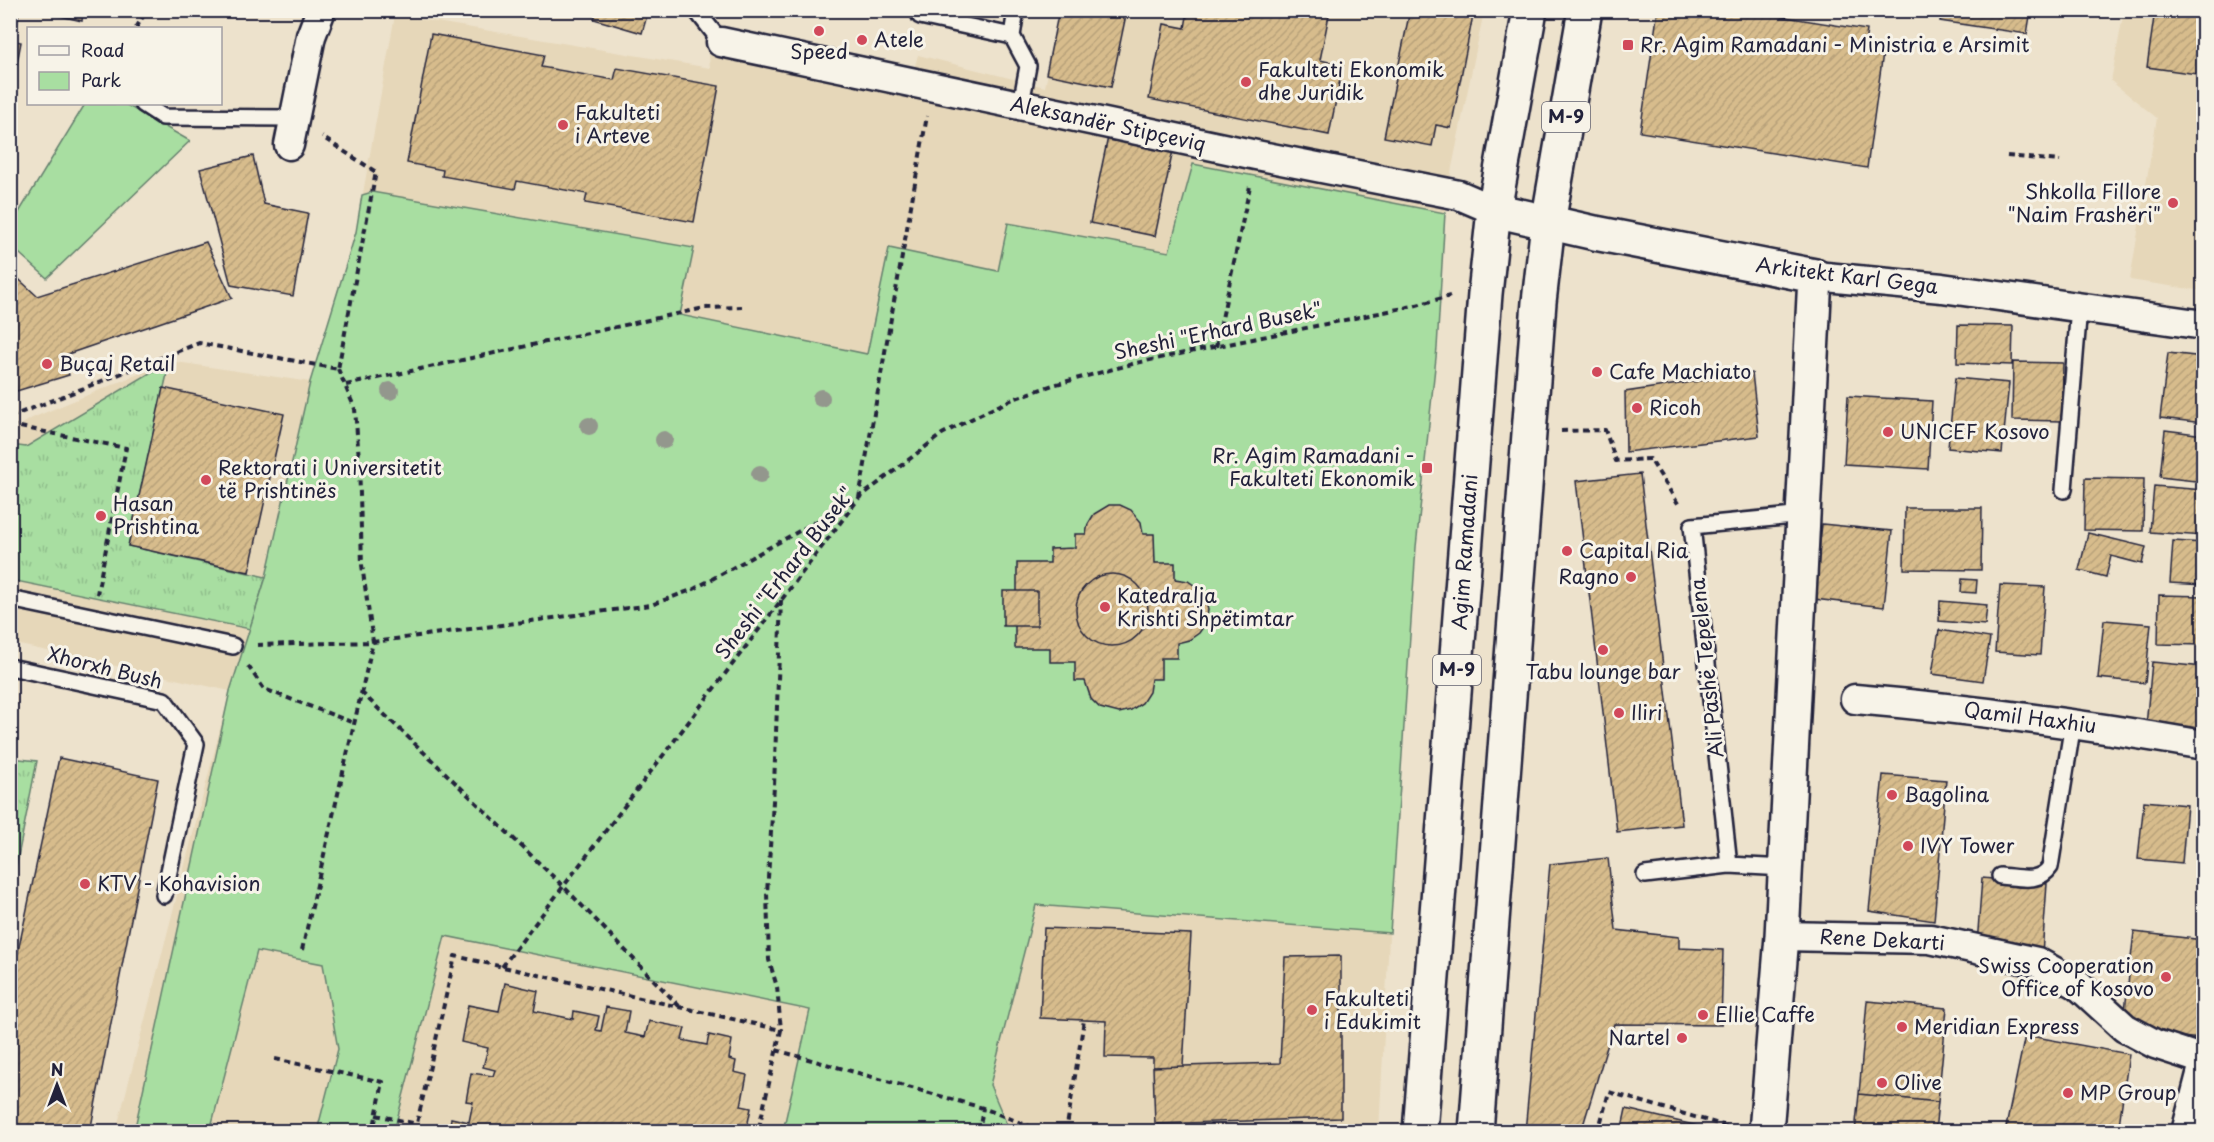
<svg xmlns="http://www.w3.org/2000/svg" width="2214" height="1142" viewBox="0 0 2214 1142" font-family="'Playpen Sans',sans-serif">
<style>
.built{fill:#e6d7b9}
.grass{fill:url(#grass-tufts);stroke:#65806e;stroke-width:1.5}
.green{fill:#a8dea1;stroke:#65806e;stroke-width:1.5}
.building{fill:url(#building-hatch);stroke:#22223b;stroke-width:1.5}
.lines{fill:none;stroke-linecap:round;stroke-linejoin:round}
.lane-casing{stroke:#22223b;stroke-width:20}
.street-casing{stroke:#22223b;stroke-width:33}
.secondary-casing{stroke:#22223b;stroke-width:38}
.primary-casing{stroke:#22223b;stroke-width:38}
.path{stroke:#22223b;stroke-width:4;stroke-dasharray:6 4.5;stroke-linecap:butt}
.lane{stroke:#f7f3e8;stroke-width:15}
.street{stroke:#f7f3e8;stroke-width:28}
.secondary{stroke:#f7f3e8;stroke-width:33}
.primary{stroke:#f7f3e8;stroke-width:33}
.tree{fill:#93978d}
.poi-dot{fill:#d1495b;stroke:#f7f3e8;stroke-width:2}
.labels{text-anchor:middle;stroke-width:6;stroke-linejoin:round;paint-order:stroke}
.shield{fill:#f7f3e8;stroke:#62616f;stroke-width:1.5}
.shield-label{font-size:18px;font-weight:bold;fill:#22223b}
.poi-label{font-size:20px;fill:#22223b;stroke:#f7f3e8;text-anchor:start}
.street-label{font-size:20px;fill:#22223b;stroke:#f7f3e8}
</style>
<defs>
<pattern id="grass-tufts" width="24" height="20" patternUnits="userSpaceOnUse" patternTransform="scale(1.5)"><rect width="24" height="20" fill="#a8dea1"/><path d="M3 7l-1-3M5 7V3M7 7l1-3M15 17l-1-3M17 17v-4M19 17l1-3" fill="none" stroke="#90be8c"/></pattern>
<pattern id="building-hatch" width="6" height="6" patternUnits="userSpaceOnUse" patternTransform="scale(1.5)"><rect width="6" height="6" fill="#d7bc8c"/><path d="M-1 1l2-2M0 6l6-6M5 7l2-2" fill="none" stroke="#b8a17a"/></pattern>
</defs>
<rect width="100%" height="100%" fill="#ede2cc"/>
<filter id="ink" filterUnits="userSpaceOnUse"><feTurbulence type="fractalNoise" baseFrequency=".0167" numOctaves="2"/><feDisplacementMap in="SourceGraphic" scale="12" xChannelSelector="R" yChannelSelector="G"/><feConvolveMatrix kernelMatrix="1 2 1 2 8 2 1 2 1" color-interpolation-filters="sRGB"/></filter>
<g filter="url(#ink)">
<path class="built" d="M1061,11H1484L1449,182L1445,213L1437,348L1416,547L1391,899L1379,1131H116L230,691L11,643V431L32,418L170,361L310,382L336,361L356,232L395,15L710,68L709,55L906,98L918,55L1045,87Z
M2124,11H2203V291L2130,280L2157,118L2111,81Z"/>
<path class="grass" d="M170,361L128,546L266,577L250,629L11,580V445L26,447Z
M11,758L37,761L11,892L10,758Z"/>
<path class="green" d="M85,104H125L190,141L47,278L11,246L10,227Z
M1193,164L1445,213L1437,348L1416,547L1390,933L1036,905L990,1085L1010,1132L783,1131L810,1010L445,936L394,1131H317L338,1049L323,964L257,951L210,1131L134,1132L230,691L266,577L310,382L356,232L362,195L372,192L694,248L680,315L867,354L889,248L998,271L1008,223L1169,252Z"/>
<path class="building" d="M10,10H19L17,25H10Z
M35,10H83L82,21Z
M597,10H645L648,12L642,33L594,19Z
M1059,10H1127L1111,87L1046,74Z
M1188,10H1330L1320,60L1343,65L1329,135L1149,99L1164,24L1185,28Z
M1410,10H1474L1451,128L1436,125L1432,146L1384,137Z
M1658,10H1768L1767,14L1867,30L1864,51L1883,53L1867,168L1640,132Z
M1942,10H2031L2027,34L1940,21Z
M2155,10H2204V75L2147,67Z
M431,34L544,55L541,67L614,80L617,68L719,86L694,222L585,203L587,194L517,181L515,189L442,176L443,170L407,163Z
M10,40L21,42L10,99Z
M1108,137L1173,150L1155,236L1090,223Z
M253,156L264,204L308,213L293,296L231,285L200,169Z
M206,242L232,298L62,356L69,375L10,393V271L37,296Z
M1958,325L2013,326L2012,365L1957,363Z
M2168,353L2204,357V423L2160,418Z
M2013,362L2063,363L2062,421L2012,420Z
M1752,373L1759,436L1626,452L1625,392Z
M1955,378L2009,383L2002,453L1948,448Z
M163,388L284,414L249,572L128,546Z
M1848,396L1932,401L1928,469L1844,464Z
M2165,430L2204,435V482L2160,477Z
M1640,474L1682,825L1617,832L1576,481Z
M2085,478L2144,479L2143,531L2084,530Z
M2154,486L2204,490V536L2150,532Z
M1109,505H1120L1131,510L1141,522L1143,534H1154L1155,563H1175V579L1188,581L1198,588L1205,598L1208,610L1206,623L1199,633L1189,640L1177,643V658H1161V679H1151L1149,692L1142,703L1131,710L1119,713L1100,708L1091,699L1085,681H1075V662H1050V648H1015V626H1003V591H1017V563H1050V549L1075,548V534H1086L1088,524L1094,514Z
M1905,508H1982L1981,570L1904,569Z
M1822,524L1892,531L1884,607L1814,599Z
M2088,533L2146,547L2142,564L2111,556L2106,577L2079,570Z
M2173,541L2204,543V585L2170,583Z
M1076 610a36 36 0 1 1 72 0a36 36 0 1 1-72 0Z
M1962,579L1977,580L1976,593L1961,592Z
M2000,585L2045,587L2040,655L1995,652Z
M1003,591H1037V626H1003Z
M2159,595L2204,596V645L2158,644Z
M1940,601L1987,605L1985,625L1939,621Z
M2104,620L2151,624L2145,683L2098,678Z
M1939,630L1990,638L1983,681L1932,674Z
M2152,662L2204,667V731L2146,726Z
M59,758L158,779L90,1132H34L10,1126V989Z
M1883,775L1946,780L1934,921L1869,911Z
M2144,801L2187,805L2182,863L2138,859Z
M1608,858L1616,930L1679,937V948L1723,950L1721,1025L1614,1024L1581,1132H1525L1550,864Z
M1982,878L2047,884L2042,954L1977,944Z
M1044,928L1191,934L1183,1066L1153,1067V1058L1105,1057L1106,1021L1040,1018Z
M2134,932L2204,940V1014L2201,1039L2161,1035L2124,1019Z
M1341,956V1118L1155,1124L1153,1067L1280,1063L1285,957Z
M505,983L538,991L534,1011L573,1019L574,1011L599,1016L596,1030L601,1031L606,1007L629,1011L625,1033L645,1037L649,1021L685,1028L682,1040L707,1045L709,1035L732,1040L729,1059L736,1061L734,1072L747,1075L741,1106L751,1108L746,1132H449L451,1118L469,1122L473,1102L466,1101L471,1073L493,1076L495,1070L483,1067L488,1048L461,1042L468,1005L499,1011Z
M1867,1001L1947,1008L1938,1102L1859,1094Z
M2025,1035L2129,1054L2118,1132H2005Z
M1859,1094L1938,1102L1935,1132H1855Z
M1626,1109L1719,1131L1621,1132Z"/>
<g class="lines">
<defs>
<path id="lane" d="M696,10L721,42
M1016,10L1012,36L1028,66L1021,104
M920,16L1012,36
M143,104L163,117L294,118
M2064,490L2079,307
M10,599L233,646
M10,667L164,700L196,744L164,895
M1785,868L1729,865L1692,526L1804,515
M1645,875L1729,865
M2000,876C2018,877 2039,884 2050,867L2073,723"/>
<path id="street" d="M721,42L1256,155L1459,195L1494,210
M289,145L311,36L321,10
M1815,276L1942,288L2204,325
M1855,699C1972,709 2088,725 2204,745
M1782,936L1930,939L2037,962L2078,985L2125,1028L2155,1044L2204,1060
M2186,1132L2204,1063"/>
<path id="secondary" d="M1494,210L1595,233L1815,276L1782,936L1766,1132"/>
<path id="primary" d="M1420,1132L1485,294L1494,210L1530,10
M1476,1132L1539,302L1548,223L1585,10"/>
</defs>
<use href="#lane" class="lane-casing"/>
<use href="#street" class="street-casing"/>
<use href="#secondary" class="secondary-casing"/>
<use href="#primary" class="primary-casing"/>
<path class="path" d="M136,28L147,10
M2007,156L2060,161
M1216,347L1250,186
M346,385L704,308L742,307
M10,417L199,343L338,369L376,172L322,137
M10,425L126,448L97,594
M1561,431L1605,430L1616,461L1650,459L1679,505
M781,600L774,786L767,893L769,960L777,987L781,1030
M257,645L373,642L651,605L694,589L859,498L927,116
M248,666L264,689L354,723
M361,692L564,887L680,1007
M302,950L373,642L362,565L359,459L355,409L338,369
M502,967L859,498L942,434L977,416L1013,399L1053,385L1136,363L1413,306L1450,296
M776,1050L983,1108L1044,1132
M275,1059L383,1082L373,1132
M376,1115L417,1124
M415,1132L455,956L781,1030L758,1132
M979,1132L983,1108
M1066,1132L1084,1020
M1598,1132L1609,1092L1729,1127V1132"/>
<use href="#lane" class="lane"/>
<use href="#street" class="street"/>
<use href="#secondary" class="secondary"/>
<use href="#primary" class="primary"/>
</g>
<g class="tree">
<circle cx="390" cy="391" r="9"/>
<circle cx="821" cy="398" r="9"/>
<circle cx="589" cy="426" r="9"/>
<circle cx="664" cy="440" r="9"/>
<circle cx="760" cy="474" r="9"/>
</g>
</g>
<g class="poi-dot">
<circle cx="819" cy="31" r="6"/>
<circle cx="862" cy="40" r="6"/>
<rect x="1622" y="39" width="12" height="12" rx="3"/>
<circle cx="1246" cy="82" r="6"/>
<circle cx="563" cy="125" r="6"/>
<circle cx="2173" cy="203" r="6"/>
<circle cx="47" cy="364" r="6"/>
<circle cx="1597" cy="372" r="6"/>
<circle cx="1637" cy="408" r="6"/>
<circle cx="1888" cy="432" r="6"/>
<rect x="1421" y="462" width="12" height="12" rx="3"/>
<circle cx="206" cy="480" r="6"/>
<circle cx="101" cy="516" r="6"/>
<circle cx="1567" cy="551" r="6"/>
<circle cx="1631" cy="577" r="6"/>
<circle cx="1105" cy="607" r="6"/>
<circle cx="1603" cy="650" r="6"/>
<circle cx="1619" cy="713" r="6"/>
<circle cx="1892" cy="795" r="6"/>
<circle cx="1908" cy="846" r="6"/>
<circle cx="85" cy="884" r="6"/>
<circle cx="2166" cy="977" r="6"/>
<circle cx="1312" cy="1010" r="6"/>
<circle cx="1703" cy="1015" r="6"/>
<circle cx="1902" cy="1027" r="6"/>
<circle cx="1682" cy="1038" r="6"/>
<circle cx="1882" cy="1083" r="6"/>
<circle cx="2068" cy="1093" r="6"/>
</g>
<g class="labels">
<g class="shield">
<rect x="1542" y="102" width="48" height="30" rx="4.5"/>
<rect x="1433" y="655" width="48" height="30" rx="4.5"/>
</g>
<g class="shield-label">
<text x="1566" y="123">M-9</text>
<text x="1457" y="676">M-9</text>
</g>
<g class="poi-label">
<text x="874" y="47">Atele</text>
<text x="1640" y="52">Rr. Agim Ramadani - Ministria e Arsimit</text>
<text x="819" y="59" text-anchor="middle">Speed</text>
<text x="1258" y="77">Fakulteti Ekonomik<tspan x="1258" dy="23">dhe Juridik</tspan></text>
<text x="575" y="120">Fakulteti<tspan x="575" dy="23">i Arteve</tspan></text>
<text x="2161" y="199" text-anchor="end">Shkolla Fillore<tspan x="2161" dy="23">"Naim Frashëri"</tspan></text>
<text x="59" y="371">Buçaj Retail</text>
<text x="1609" y="379">Cafe Machiato</text>
<text x="1649" y="415">Ricoh</text>
<text x="1900" y="439">UNICEF Kosovo</text>
<text x="1415" y="463" text-anchor="end">Rr. Agim Ramadani -<tspan x="1415" dy="23">Fakulteti Ekonomik</tspan></text>
<text x="218" y="475">Rektorati i Universitetit<tspan x="218" dy="23">të Prishtinës</tspan></text>
<text x="113" y="511">Hasan<tspan x="113" dy="23">Prishtina</tspan></text>
<text x="1579" y="558">Capital Ria</text>
<text x="1619" y="584" text-anchor="end">Ragno</text>
<text x="1117" y="603">Katedralja<tspan x="1117" dy="23">Krishti Shpëtimtar</tspan></text>
<text x="1603" y="679" text-anchor="middle">Tabu lounge bar</text>
<text x="1631" y="720">Iliri</text>
<text x="1904" y="802">Bagolina</text>
<text x="1920" y="853">IVY Tower</text>
<text x="97" y="891">KTV - Kohavision</text>
<text x="2154" y="973" text-anchor="end">Swiss Cooperation<tspan x="2154" dy="23">Office of Kosovo</tspan></text>
<text x="1324" y="1006">Fakulteti<tspan x="1324" dy="23">i Edukimit</tspan></text>
<text x="1715" y="1022">Ellie Caffe</text>
<text x="1914" y="1034">Meridian Express</text>
<text x="1670" y="1045" text-anchor="end">Nartel</text>
<text x="1894" y="1090">Olive</text>
<text x="2080" y="1100">MP Group</text>
</g>
<g class="street-label">
<text transform="translate(1108 124) rotate(12)" y="7">Aleksandër Stipçeviq</text>
<text transform="translate(1847 276) rotate(7)" y="7">Arkitekt Karl Gega</text>
<text transform="translate(1218 331) rotate(-12)" y="7">Sheshi "Erhard Busek"</text>
<text transform="translate(1465 552) rotate(-86)" y="7">Agim Ramadani</text>
<text transform="translate(785 573) rotate(-52)" y="7">Sheshi "Erhard Busek"</text>
<text transform="translate(105 668) rotate(14)" y="7">Xhorxh Bush</text>
<text transform="translate(1707 668) rotate(-96)" y="7">Ali Pashë Tepelena</text>
<text transform="translate(2030 718) rotate(7)" y="7">Qamil Haxhiu</text>
<text transform="translate(1882 940) rotate(3)" y="7">Rene Dekarti</text>
</g>
</g>
<rect width="2214" height="1142" fill="none" stroke="#f7f3e8" stroke-width="36"/>
<rect x="18" y="18" width="2178" height="1106" fill="none" stroke="#22223b" stroke-width="2" filter="url(#ink)"/>
<rect x="27" y="27" width="195" height="78" fill="#f7f3e8" stroke="#a29fa3" stroke-width="1.5"/>
<rect x="39" y="46" width="30" height="9" fill="#f7f3e8" stroke="#a29fa3" stroke-width="1.5"/>
<text x="81" y="57" font-size="18" fill="#22223b">Road</text>
<rect x="39" y="72" width="30" height="18" fill="#a8dea1" stroke="#a29fa3" stroke-width="1.5"/>
<text x="81" y="87" font-size="18" fill="#22223b">Park</text>
<g transform="translate(57 1085)" stroke="#f7f3e8" stroke-width="4.5" paint-order="stroke">
<path d="M0-4.5L10 22L0 15L-10 22Z" fill="#22223b"/>
<text y="-9" font-size="16" font-weight="bold" text-anchor="middle" fill="#22223b">N</text>
</g>
</svg>
